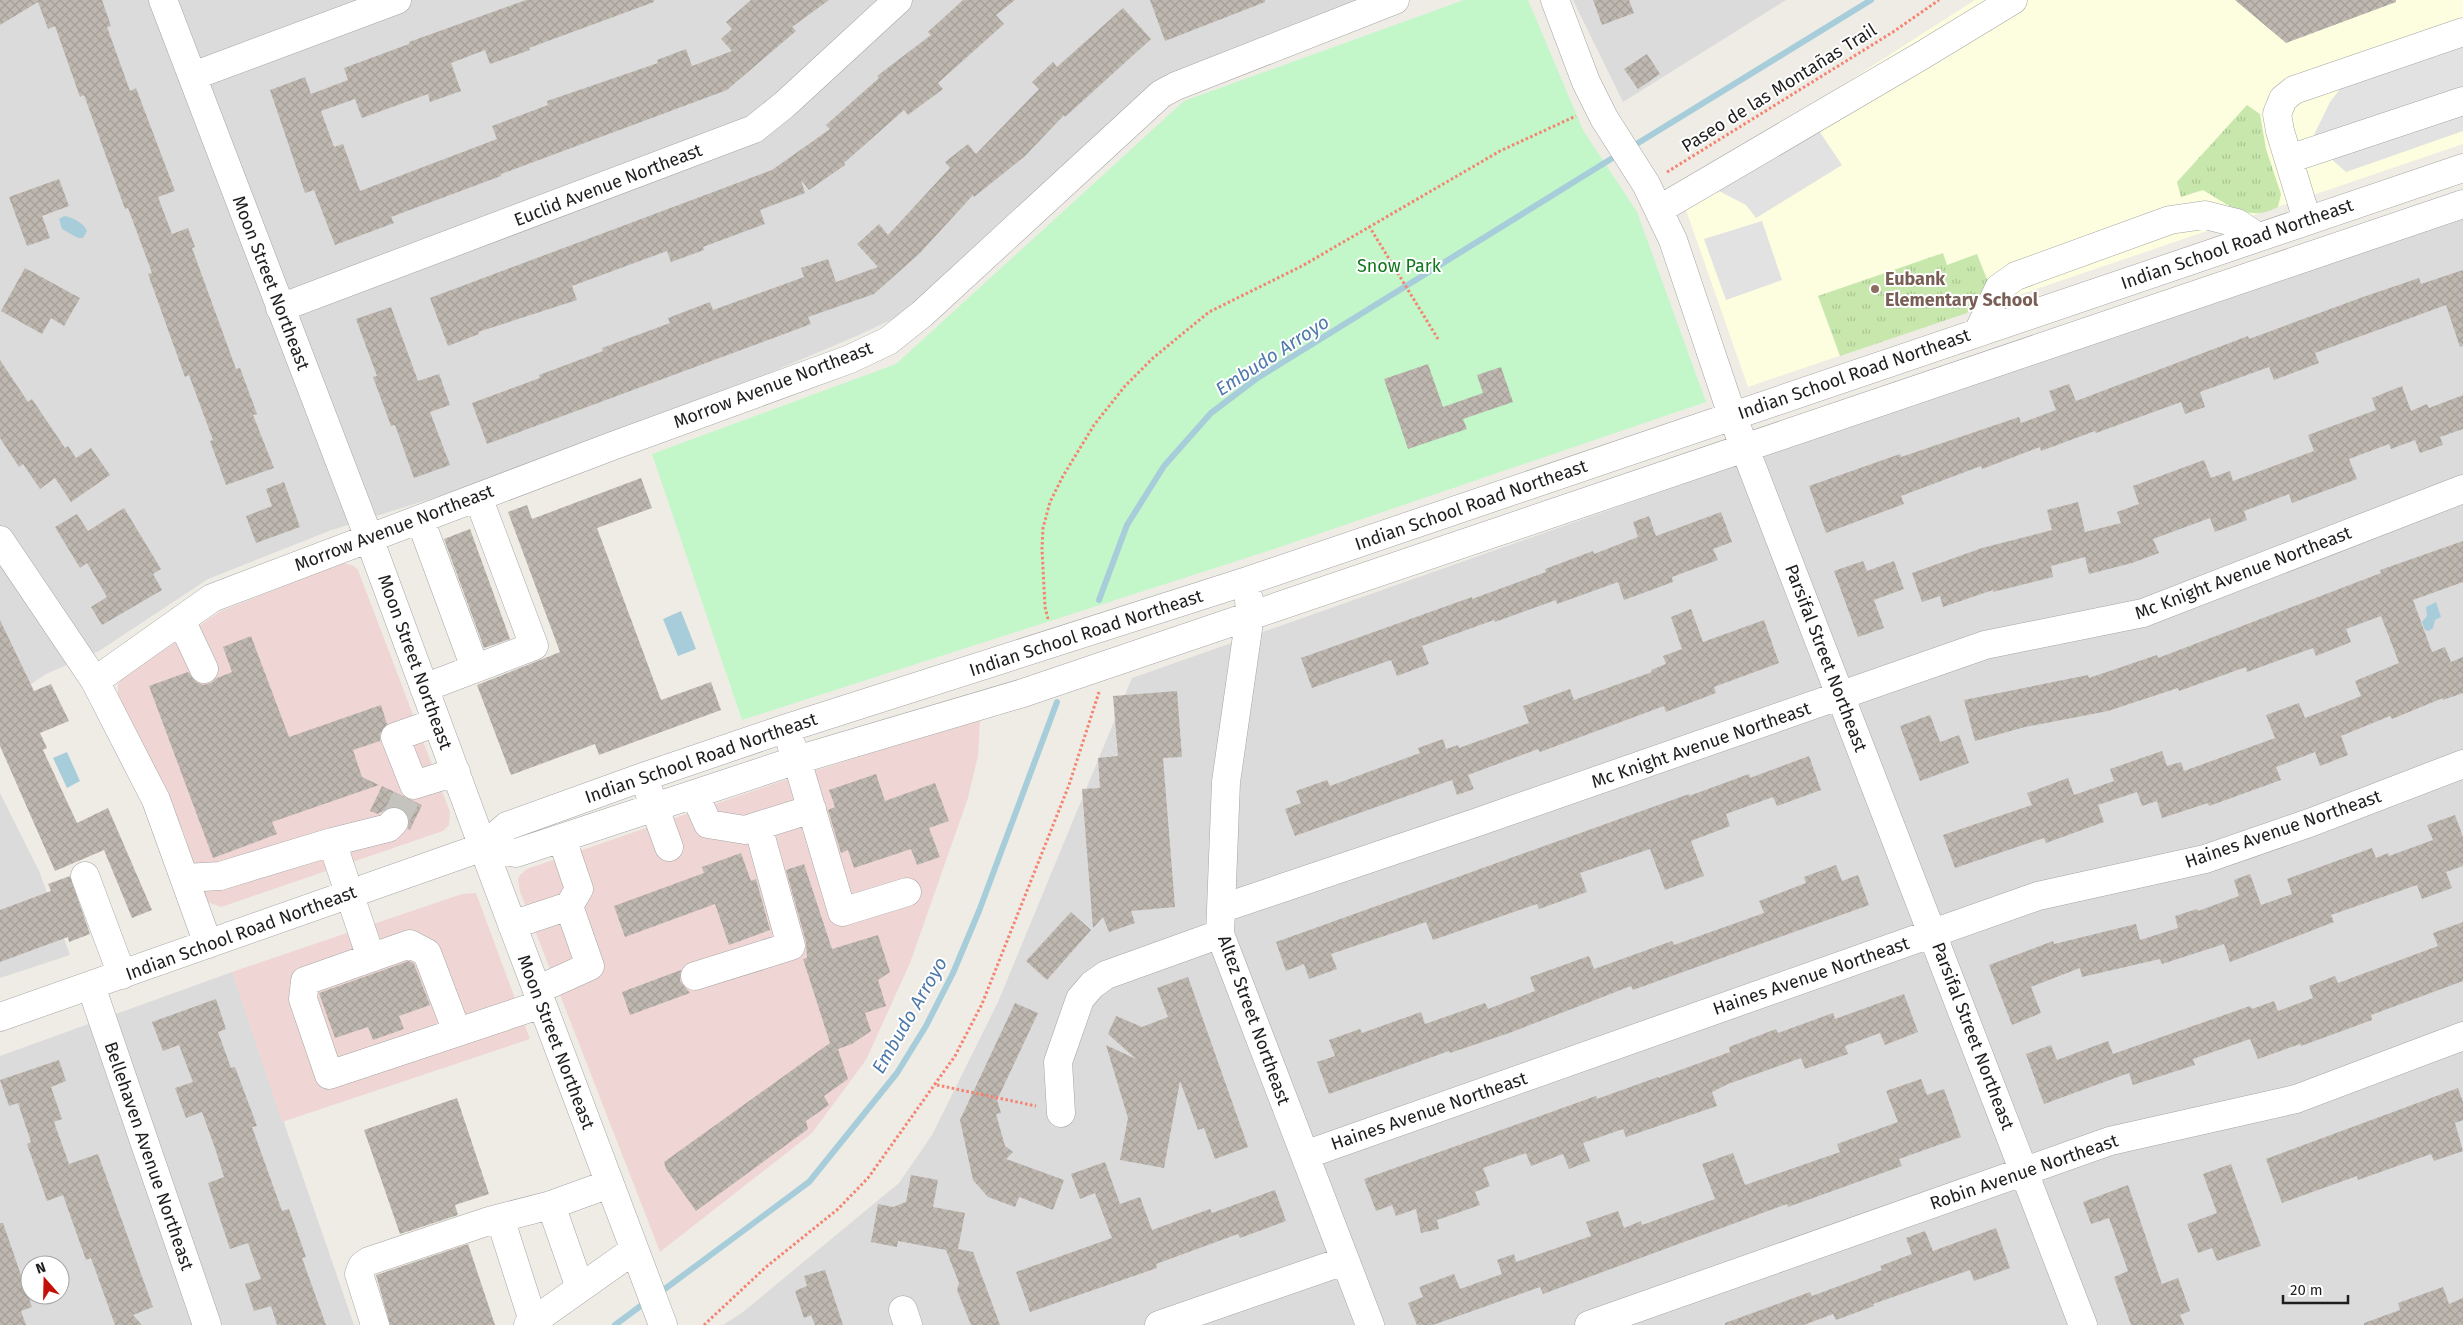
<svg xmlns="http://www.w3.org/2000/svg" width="2463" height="1325" viewBox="0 0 2463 1325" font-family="'Fira Sans',sans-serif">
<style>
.residential{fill:#dcdbdb;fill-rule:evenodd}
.commercial{fill:#efd6d4}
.education{fill:#fcfedf}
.grass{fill:url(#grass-tufts)}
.park{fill:#c3f7c9}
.parking{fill:#e2e2e2}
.water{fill:#a7cdda}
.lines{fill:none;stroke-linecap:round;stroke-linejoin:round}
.stream{stroke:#a7cdda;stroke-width:6}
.building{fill:url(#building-cross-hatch)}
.minor-tunnel{stroke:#c5c3bd;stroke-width:28;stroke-dasharray:28 14;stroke-linecap:butt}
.minor-casing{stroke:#a5a5a5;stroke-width:29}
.path{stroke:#f48371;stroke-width:3;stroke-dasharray:2.5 2.5;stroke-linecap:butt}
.minor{stroke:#fff;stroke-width:28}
.education-dot{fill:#8d6e63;stroke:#fff;stroke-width:2}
.labels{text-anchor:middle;stroke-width:4;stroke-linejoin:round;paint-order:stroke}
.street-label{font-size:18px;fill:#1e1e1e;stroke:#fff}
.park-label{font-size:18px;fill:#10781d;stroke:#fff}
.education-label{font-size:18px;font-weight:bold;fill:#785e54;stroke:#fff;text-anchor:start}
.water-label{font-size:19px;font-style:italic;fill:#4e79aa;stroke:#fff}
</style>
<defs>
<pattern id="grass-tufts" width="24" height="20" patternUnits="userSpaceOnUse" patternTransform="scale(1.25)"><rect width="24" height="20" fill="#c7e7ac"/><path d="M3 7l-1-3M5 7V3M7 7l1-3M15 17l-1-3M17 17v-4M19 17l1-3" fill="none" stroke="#aac694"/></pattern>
<pattern id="building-cross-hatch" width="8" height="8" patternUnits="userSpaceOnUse" patternTransform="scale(1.25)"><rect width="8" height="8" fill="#bfb8b1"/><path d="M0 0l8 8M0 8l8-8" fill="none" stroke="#a49e98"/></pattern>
</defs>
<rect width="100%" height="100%" fill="#efece5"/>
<path class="residential" d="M0,0H1360L1177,74L899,316L859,335L769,373L446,494L329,531L208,579L99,651L46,674L0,705Z
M1573,0H1786L1623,102Z
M2463,216V1325H723L743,1312L899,1183L932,1135L998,1002L1132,678L1697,479Z
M0,793L39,871L70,955L0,978Z
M232,972L354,1325H0V1056ZM30,1265H60V1295H30Z"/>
<path class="commercial" d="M344,563L354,566L358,570L450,812L449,825L443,831L221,907L205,901L184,833L118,695V684L124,677L221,611Z
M980,719L978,756L968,798L910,963L866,1060L812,1133L660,1252L520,892L518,880L520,875L527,869L776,783Z
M476,893L530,1039L282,1122L232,972L462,894Z"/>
<path class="education" d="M1975,0H2463V144L1748,387L1679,190Z"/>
<path class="grass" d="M2247,105L2260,114L2266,149L2281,194L2278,207C2250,223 2228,205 2203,190L2181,197L2177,182Z
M1943,253L1947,265L1977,254L1988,282L1981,297L1967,313L1840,356L1818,296Z"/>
<path class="park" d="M1464,0H1528L1583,130L1637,212L1706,402L1271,550L742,720L652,454L896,364L1184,101Z"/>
<path class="parking" d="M2463,35V131L2346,172L2311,141L2330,102L2351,75Z
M1809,116L1842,165L1756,218L1746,205L1717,190Z
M1762,221L1782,280L1726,300L1704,239Z"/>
<path class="water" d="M64,216C72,217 84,223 87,231L83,238H78L62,229L59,219Z
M2436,602L2441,617L2435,620L2433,628L2429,631L2425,630L2422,622L2427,616L2426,607Z
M681,611L696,649L678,656L663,619Z
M67,752L80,781L67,788L53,758Z"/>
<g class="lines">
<path class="stream" d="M1630,148L1871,0
M1099,600L1127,525L1164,466L1211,413L1256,379L1619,154
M658,1294L809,1182L897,1073L926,1026L953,973L979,911L1057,702
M615,1325L646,1302"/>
</g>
<path class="building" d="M0,0H102L111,26L107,27L130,91L136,88L175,191L158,197L172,234L188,228L195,247L192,248L236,369L240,368L257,414L253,415L274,468L226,485L210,441L213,440L189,375L185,377L148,274L152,273L128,208L125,209L84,95L80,97L55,26L48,29L38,2L0,25Z
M526,0H654V2L529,48L530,50L490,64L485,50L451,63L461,91L430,102L428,94L362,118L355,99L321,111L334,147L343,144L360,191L497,139L492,126L548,105L547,101L658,63L657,60L686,49L692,66L732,51L721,39L732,29L726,22L751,0H829L792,27L796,31L727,90L501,174V176L391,217L394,223L335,245L314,190L305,193L270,90L305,77L311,94L348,80L344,68L409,44V42Z
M963,0H1015L996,15L1004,24L938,83L943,89L908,115L904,110L844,163L845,165L809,190L801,180L805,193L760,210L765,224L703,247L704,250L671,262L667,251L572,286L577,300L478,332L479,334L448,346L430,298L772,170L830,129L826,125L879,78L877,76L931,35L928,32Z
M1150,0H1265V2L1165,41Z
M1593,0H1629L1634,13L1602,25Z
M2235,0H2396V2L2286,43Z
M1123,8L1151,39L1065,117L1064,115L1025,156L974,197L973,195L920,253L874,294L808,317L811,324L487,444L472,403L540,378L539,375L603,351L602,348L670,323L668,318L710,302L713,310L804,277L801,268L828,259L836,282L878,267L857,244L879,224L888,235L950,168L945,162L968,144L976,154L1039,89L1032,82L1053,62L1057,67Z
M1647,54L1660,74L1638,89L1624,69Z
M59,179L69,206L42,216L50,238L27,246L9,197Z
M25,268L80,298L64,326L51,318L42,334L1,311Z
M2463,270V346L2460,347L2446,305L2315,353L2319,363L2274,380L2269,367L2200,392L2205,407L2185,414L2181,402L2096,433L2095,431L2041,451L2040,447L1982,469L1981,466L1901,496L1904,504L1826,533L1809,486L1900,454L1901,457L2019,417L2021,423L2056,410L2049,391L2069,384L2076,401L2248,336L2249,339L2363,297L2419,278L2421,284Z
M391,307L418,381L439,374L450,405L430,412L450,465L414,478L395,425L391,426L373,377L377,376L356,319Z
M0,360L28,402L32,399L65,448L68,446L76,458L91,448L110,475L71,502L55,478L40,489L23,464L19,467L0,438Z
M1428,364L1443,407L1483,393L1477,375L1501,367L1513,402L1463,419L1467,429L1408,449L1384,379Z
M2402,386L2411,411L2427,404L2429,408L2463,395V429L2440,437L2443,445L2420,453L2415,440L2391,449L2389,444L2349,459L2357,479L2292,503L2289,494L2244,511L2247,520L2215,532L2210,518L2153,539L2159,553L2132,563L2089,574L2085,557L2051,566L2053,577L1993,592V590L1943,607L1940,596L1922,602L1912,573L1982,548L2052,530L2047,510L2078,502L2085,532L2121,523L2117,512L2139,504L2133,486L2204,460L2211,478L2230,471L2233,481L2314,451L2308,435L2376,410L2372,398Z
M641,478L652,508L597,528L661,700L711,682L721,710L599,755L595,744L511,775L477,685L560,652L508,512L527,505L532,519Z
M284,482L300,527L256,543L246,516L272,506L266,489Z
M124,508L161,569L153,574L162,590L102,625L91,607L107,597L87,563L80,568L55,527L77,514L88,531Z
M1721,512L1732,542L1713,549L1718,560L1672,577L1673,582L1624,600L1618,582L1557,604L1556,600L1495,622L1494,620L1422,646L1429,664L1397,676L1391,660L1312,688L1301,658L1472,597V599L1546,572L1545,569L1593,551L1594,554L1638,537L1633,522L1649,516L1656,536Z
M470,529L510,639L484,648L444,539Z
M2463,541V582L2413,600L2432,652L2445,647L2451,662L2463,657V693L2443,700V698L2392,719L2390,716L2341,736L2348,755L2320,766L2315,752L2276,767L2281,780L2209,806L2208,803L2162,818L2157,801L2142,806L2137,792L2098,805L2104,822L2046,843L2044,838L1955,868L1943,835L2032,805L2027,793L2068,778L2074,795L2114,781L2110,769L2162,751L2167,766L2181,762L2184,771L2275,738L2266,715L2299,703L2305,718L2344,703L2361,696L2355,681L2399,663L2381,616L2346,629L2351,642L2316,656L2313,648L2247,672L2246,667L2179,691L2178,688L2108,711L2025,727L1975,741L1964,700L2088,675L2089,678L2157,655L2158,658L2381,573L2380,570Z
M1863,561L1867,571L1894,561L1904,589L1874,600L1884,628L1858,637L1834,571Z
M1691,609L1703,642L1764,620L1779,663L1714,687L1716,693L1666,712L1664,706L1540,752L1538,749L1468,775L1474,789L1457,795L1452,780L1295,836L1285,809L1301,803L1296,791L1327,780L1330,786L1420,753L1418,748L1443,739L1446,749L1458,745L1459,748L1529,723L1523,706L1570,689L1574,700L1652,672L1651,670L1666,664L1663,656L1682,649L1671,617Z
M0,620L34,691L51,684L69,721L40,733L47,748L43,750L77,823L108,808L152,910L132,918L104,850L55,871L0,746Z
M251,636L289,737L381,705L387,724L380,734V741L353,750L362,777L379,785L272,822L277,834L213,858L149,686L188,672L196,682L203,685L211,683L217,678L232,672L223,647Z
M1177,691L1182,757L1163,758L1175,907L1131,911L1135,923L1109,932L1103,917L1093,928L1082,789L1100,788L1098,758L1118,756L1113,696Z
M1930,715L1940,742L1959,735L1969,763L1920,781L1900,726Z
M1809,756L1821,790L1777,806L1773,797L1726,814L1730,826L1691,841L1704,876L1665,890L1650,849L1580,873L1587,892L1539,909L1537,904L1433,940L1426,922L1331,954L1337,969L1309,979L1304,964L1286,971L1276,942L1689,794V796L1749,774L1750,778Z
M876,774L885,801L935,783L949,821L929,828L940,857L917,865L911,849L854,868L848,850L841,853L828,810L835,807L829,790Z
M382,786L422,805L410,830L408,828L409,818L405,811L398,807H390L378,814L370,811Z
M2455,815L2463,837V866L2446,872L2452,888L2422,899L2417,885L2331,915L2334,922L2230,962L2224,944L2162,964L2160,959L2082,977L2080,968L2031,987L2041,1013L2012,1025L1989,965L2053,941L2054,944L2136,924L2140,940L2178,928L2175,916L2197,909L2198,911L2239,896L2234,880L2250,874L2261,905L2292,894L2287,879L2372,848L2376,858L2388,853L2389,856L2433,840L2427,825Z
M741,853L751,881L756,879L770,930L729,945L715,904L625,937L614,906L704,873L702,867Z
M804,864L832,949L878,935L890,972L878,980L886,1006L865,1013L871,1031L852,1044L838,1049L848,1079L824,1096L829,1105L806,1121L808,1129L696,1211L666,1169L664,1162L830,1043L803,959L807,958L806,942L786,870Z
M1836,865L1842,881L1858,875L1869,905L1633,990L1631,986L1512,1032L1450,1053L1449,1051L1329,1094L1317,1062L1335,1056L1329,1040L1360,1029L1362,1033L1421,1012L1425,1024L1485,1003L1488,1009L1535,991L1530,977L1589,956L1594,969L1672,941L1674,945L1764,913L1759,901L1806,883L1804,877Z
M70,876L90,934L69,942L68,937L0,962V910L51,891L48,884Z
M1071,912L1091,930L1047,980L1026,961Z
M2463,922V981L2371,1015L2372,1020L2301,1046L2300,1044L2258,1059L2250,1039L2193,1059L2195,1065L2133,1085L2129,1073L2044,1104L2026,1054L2051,1045L2057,1060L2108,1041L2113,1054L2250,1006L2252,1009L2274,1001L2278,1011L2313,998L2309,986L2335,976L2338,983L2438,946L2433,933Z
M409,961L414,964L430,1005L399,1016L404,1029L373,1040L368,1027L335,1038L319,993Z
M681,970L680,981L690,993L630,1015L622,992Z
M1188,977L1248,1147L1215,1159L1204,1128L1198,1130L1180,1081L1164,1168L1120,1160L1128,1118L1106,1045L1136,1059L1108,1034L1116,1016L1142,1027L1168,1017L1157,988Z
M1904,994L1918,1032L1885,1045L1880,1033L1845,1046L1848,1054L1805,1069L1801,1058L1728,1084L1712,1092L1717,1106L1626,1137L1623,1129L1583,1143L1590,1161L1569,1169L1563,1154L1531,1166L1526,1153L1483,1168L1490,1186L1475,1192L1480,1205L1437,1220L1439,1229L1421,1233L1416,1209L1396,1216L1392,1205L1376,1211L1364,1179L1596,1096L1597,1099L1658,1077V1078L1730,1052L1729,1047L1776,1029L1778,1033L1833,1013L1835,1019Z
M216,999L226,1029L218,1032L231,1068L235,1067L257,1126L252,1127L282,1211L289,1209L306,1257L302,1258L326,1325H277L271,1306L254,1311L245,1284L261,1279L248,1243L230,1249L208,1183L224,1177L215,1148L202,1112L186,1118L175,1088L193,1082L179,1045L163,1051L152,1022Z
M1015,1003L1038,1013L997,1100L1001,1113L996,1114L1005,1146L1013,1152L1006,1159L1064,1180L1053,1210L1019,1197L1015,1207L988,1197L973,1180L960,1120Z
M59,1060L66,1081L51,1087L62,1119L54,1122L69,1164L98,1154L153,1307L133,1315L142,1325H115L91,1258L86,1260L63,1195L47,1201L27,1144L31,1142L18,1103L9,1106L0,1080Z
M1921,1079L1927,1095L1944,1089L1961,1137L1899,1159L1902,1166L1788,1207L1787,1204L1543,1294L1540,1287L1433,1325H1417L1408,1303L1423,1297L1419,1287L1454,1274L1460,1289L1502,1274L1497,1260L1514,1254L1516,1262L1591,1236L1586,1222L1618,1211L1624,1228L1641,1221L1642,1225L1715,1199L1702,1164L1733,1153L1745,1185L1840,1152L1837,1144L1898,1122L1886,1091Z
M2458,1088L2463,1102V1120L2455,1123L2463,1151L2434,1161L2431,1154L2358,1180L2357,1176L2282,1203L2266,1159Z
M457,1098L489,1194L455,1205L458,1215L400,1234L364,1130Z
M1105,1162L1120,1204L1140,1197L1152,1230L1210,1209L1212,1213L1275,1190L1286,1221L1240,1238L1238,1234L1156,1264L1157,1268L1030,1312L1016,1272L1112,1238L1095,1193L1080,1199L1071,1174Z
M2231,1164L2261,1246L2217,1261L2212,1248L2198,1253L2187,1224L2217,1213L2203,1174Z
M911,1175L938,1180L933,1207L965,1213L958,1249L973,1252L1000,1325H971L957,1290L959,1283L946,1250L898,1241L897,1247L871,1242L878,1204L893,1207L906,1202Z
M2128,1185L2162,1284L2178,1278L2190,1311L2180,1315L2184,1325H2131L2114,1277L2128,1271L2109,1218L2091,1224L2083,1202Z
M0,1223H3L32,1307L21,1311L26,1325H0Z
M1996,1228L2010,1268L1974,1281L1970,1270L1873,1304L1874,1306L1836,1320L1833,1314L1804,1325H1725V1323L1810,1292L1812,1296L1882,1270L1880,1266L1912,1254L1906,1238L1925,1231L1933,1251Z
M468,1244L495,1325H390L376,1275Z
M825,1270L843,1325H815L811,1315L804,1318L795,1291L807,1286L804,1276Z
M2443,1287L2449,1304L2463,1298V1325H2364V1323L2400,1310L2398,1303Z"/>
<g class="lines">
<path class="minor-tunnel" d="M394,822L406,798"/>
<defs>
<path id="minor" d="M163,0L369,538L483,847L663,1325
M1555,0L1586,82L1604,118L1646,184L1673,240L1732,415L2083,1325
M193,76L397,0
M2289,159L2463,101
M1660,209L1921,56L2013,0
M2307,220L2280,131L2277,114L2283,99L2294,90L2463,32
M280,308L754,129L784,105L898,0
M1978,332L1999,288L2016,276L2170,220L2205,215L2237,223L2258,237
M420,519L475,668
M0,540L95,681L156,800L208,944
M1249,599L1250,615L1226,782L1220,934L1370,1325
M181,620L204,669
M95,681L212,598L615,445L850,359L888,341L922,314L1161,94L1176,86L1395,0
M424,688L534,646L478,497
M437,722L395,737L414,785L456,772
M791,744L797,760L842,912L907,892
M649,792L669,847
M695,795L708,824L745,830L812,809
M332,842L371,958
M483,847L516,853L797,760L1023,693L2463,204
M85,876L122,975
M185,878L220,876L332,842L388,828L394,822
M1223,908L1475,823L1985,645L2143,613L2463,489
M512,925L569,906
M695,976L791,946L758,826
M91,986L207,1325
M537,990L590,966L569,906L579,889L562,839
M0,1017L483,847L507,826L643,777L784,729L1247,581L2463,168
M457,1032L427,953L410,944L305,981L303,999L329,1075L542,1004
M1061,1113L1058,1062L1080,999L1092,985L1106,975L1220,934
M1305,1155L2038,896L2205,859L2312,822L2463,764
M551,1205L580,1288
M500,1218L533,1321
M903,1310L908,1325
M375,1325L359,1274L362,1266L369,1261L489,1221L551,1205L609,1184
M528,1325L634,1250
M1159,1325L1344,1261
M1589,1325L2110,1141L2296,1099L2463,1036"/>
</defs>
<use href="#minor" class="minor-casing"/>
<path class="path" d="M1667,172L1893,32L1939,0
M1369,226L1438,339
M1048,619L1045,607L1042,549L1043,528L1050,502L1063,476L1094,425L1125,386L1153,358L1209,312L1302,266L1500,151L1576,116
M937,1085L1036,1106
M704,1325L766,1267L838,1209L868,1178L955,1056L982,1004L1069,785L1099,692"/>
<use href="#minor" class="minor"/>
</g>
<circle class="education-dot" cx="1875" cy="289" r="5"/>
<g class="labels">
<g class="street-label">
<text transform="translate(1779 88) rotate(-32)" y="6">Paseo de las Montañas Trail</text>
<text transform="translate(608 185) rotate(-21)" y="6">Euclid Avenue Northeast</text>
<text transform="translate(2237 244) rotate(-19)" y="6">Indian School Road Northeast</text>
<text transform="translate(271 283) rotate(69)" y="6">Moon Street Northeast</text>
<text transform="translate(1854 374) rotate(-19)" y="6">Indian School Road Northeast</text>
<text transform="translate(773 385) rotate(-21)" y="6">Morrow Avenue Northeast</text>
<text transform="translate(1471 505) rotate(-19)" y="6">Indian School Road Northeast</text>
<text transform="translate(394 528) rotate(-21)" y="6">Morrow Avenue Northeast</text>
<text transform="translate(2243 573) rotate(-21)" y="6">Mc Knight Avenue Northeast</text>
<text transform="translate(1086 633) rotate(-18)" y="6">Indian School Road Northeast</text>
<text transform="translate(1826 658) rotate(69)" y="6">Parsifal Street Northeast</text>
<text transform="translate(415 662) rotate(70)" y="6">Moon Street Northeast</text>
<text transform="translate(1701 745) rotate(-19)" y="6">Mc Knight Avenue Northeast</text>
<text transform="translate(701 758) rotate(-19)" y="6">Indian School Road Northeast</text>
<text transform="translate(2283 829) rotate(-19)" y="6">Haines Avenue Northeast</text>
<text transform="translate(241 933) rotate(-20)" y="6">Indian School Road Northeast</text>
<text transform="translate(1811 976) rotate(-19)" y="6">Haines Avenue Northeast</text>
<text transform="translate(1254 1020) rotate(70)" y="6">Altez Street Northeast</text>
<text transform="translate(1973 1036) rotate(69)" y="6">Parsifal Street Northeast</text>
<text transform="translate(556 1042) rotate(69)" y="6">Moon Street Northeast</text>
<text transform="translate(1429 1111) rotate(-19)" y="6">Haines Avenue Northeast</text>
<text transform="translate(149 1156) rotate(71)" y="6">Bellehaven Avenue Northeast</text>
<text transform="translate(2024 1172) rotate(-19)" y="6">Robin Avenue Northeast</text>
</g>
<g class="park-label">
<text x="1399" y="272">Snow Park</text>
</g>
<g class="education-label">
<text x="1885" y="285">Eubank<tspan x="1885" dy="21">Elementary School</tspan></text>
</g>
<g class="water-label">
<text transform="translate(1272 355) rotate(-33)" y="7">Embudo Arroyo</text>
<text transform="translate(909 1015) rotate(-60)" y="7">Embudo Arroyo</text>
</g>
</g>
<g transform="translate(45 1280) rotate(340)"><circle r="24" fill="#ffffff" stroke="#a5a5a5"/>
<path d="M0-4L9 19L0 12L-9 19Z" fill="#c31009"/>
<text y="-8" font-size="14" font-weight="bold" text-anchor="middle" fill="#1e1e1e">N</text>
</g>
<path d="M2283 1295v8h65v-8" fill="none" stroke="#1e1e1e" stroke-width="2.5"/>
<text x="2290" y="1295" font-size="15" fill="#1e1e1e" stroke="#ffffff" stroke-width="4" paint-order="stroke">20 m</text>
</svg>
